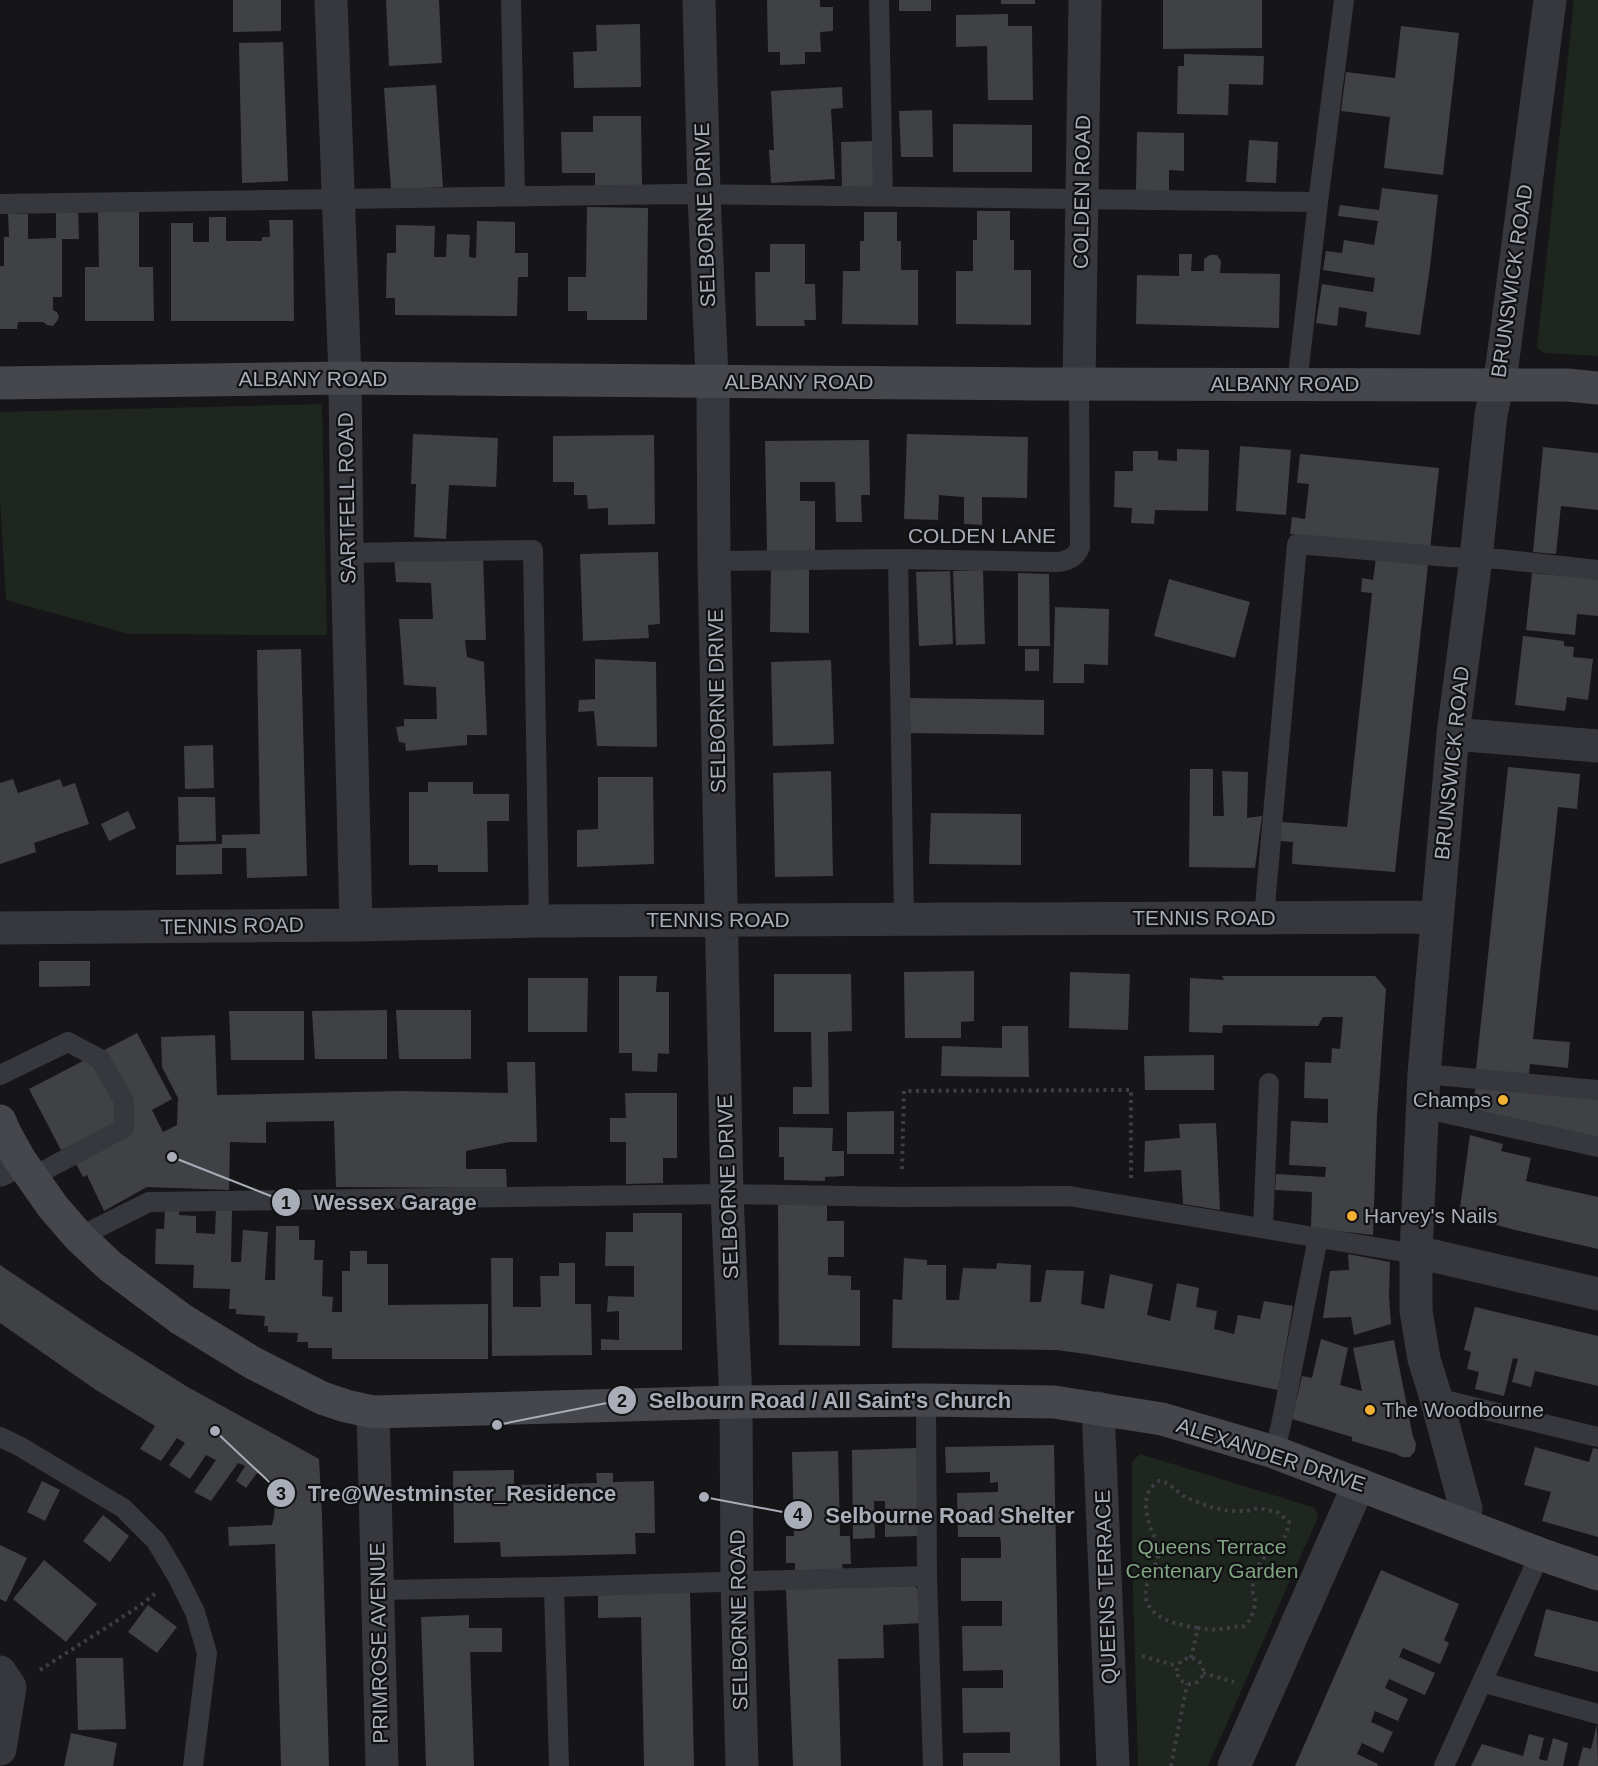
<svg xmlns="http://www.w3.org/2000/svg" width="1598" height="1766" viewBox="0 0 1598 1766" font-family="Arial,sans-serif">
<style>
.green{fill:#1e261f}
.building{fill:#404145}
.lines{fill:none;stroke-linecap:round;stroke-linejoin:round}
.path{stroke:#3d3f44;stroke-width:4;stroke-dasharray:3 4.5;stroke-linecap:butt}
.lane{stroke:#37383d;stroke-width:20}
.street{stroke:#37383d;stroke-width:33}
.secondary{stroke:#45474d;stroke-width:33}
.poi-dot{fill:#f2b134;stroke:#111113;stroke-width:2}
.labels{text-anchor:middle;stroke-width:4.5;stroke-linejoin:round;paint-order:stroke}
.street-label{font-size:21px;fill:#a8adb8;stroke:#111113}
.poi-label{font-size:21px;fill:#a8adb8;stroke:#111113;text-anchor:start}
.park-label{font-size:21px;fill:#7fa381;stroke:#111113}
.leader{fill:none;stroke:#a8adb8;stroke-width:2}
.callout-dot{fill:#a8adb8;stroke:#111113;stroke-width:2}
.mark-label{font-size:18px;text-anchor:middle;font-weight:bold;fill:#111}
.callout-label{font-size:22px;text-anchor:middle;font-weight:bold;fill:#a8adb8;stroke:#111113;stroke-width:4.5;stroke-linejoin:round;paint-order:stroke}
</style>
<rect width="100%" height="100%" fill="#161618"/>
<path class="green" d="M1574,0H1598V356L1544,353L1537,347Z
M322,404L327,635L129,634L6,600L0,500V412Z
M1140,1454L1315,1508L1318,1517L1208,1766H1138L1132,1558V1462Z"/>
<path class="building" d="M233,0H281V31L233,32Z
M386,0H439L442,63L389,66Z
M767,0H820V7H833V31L820,32L821,52H805V64L780,65V52H768Z
M899,0H931V11H899Z
M1001,0H1035V4H1001Z
M1163,0H1262V48L1163,49Z
M1008,14V26H1032L1033,100H988L987,46L956,47V15Z
M640,24L641,87L574,88L573,52L597,51L596,25Z
M1401,26L1459,33L1443,175L1384,168L1390,117L1341,111L1346,72L1395,78Z
M283,42L288,181L242,183L239,43Z
M1184,54L1264,56L1263,85L1229,84L1228,115L1177,114L1178,66H1184Z
M436,85L443,187L391,190L384,88Z
M842,87L843,108L831,109L835,179L771,183L769,150H774L771,91Z
M932,110L933,157H901L899,111Z
M593,116H641L642,186L595,187V173H562L561,132H593Z
M953,124L1032,125V172H953Z
M1137,132L1184,133V171L1169,170V191H1136Z
M1249,140L1278,142L1276,183L1246,182Z
M875,141L876,188H842L841,142Z
M1382,188L1438,195L1430,267L1420,335L1365,327L1367,312L1339,307L1337,326L1316,323L1322,284L1373,292L1375,278L1323,270L1326,251L1342,253L1344,240L1374,245L1378,221L1338,216L1340,205L1379,210Z
M587,207L648,208L647,320H587V311H568V277H586Z
M78,210L79,239H62V297H53V310L57,312L59,317L57,321L53,326L47,325L43,322H18L17,329H0V266H4V237H9L8,214H28V239L56,238V211Z
M977,211H1010V240H1014V270H1031V325L956,324V271H973V240H977Z
M98,212H139V267H153L154,321H85V267H99Z
M864,212H897V241H901V270H918V325L842,324L843,271H860V241H864Z
M209,217H226V241H262V237H270L269,220H293L294,321H171V223H193V242H209Z
M477,221L515,222V253H528V277H518L517,316L395,315V298H386L387,253H396V225L435,226L434,257H446L447,234L470,235L469,257L476,258Z
M770,244H805V284H815L816,320H804L805,326H756L755,272H770Z
M1179,254H1192L1191,271H1204V259L1210,255H1217L1221,261L1220,273L1280,274L1279,328L1136,324L1137,275L1179,276Z
M413,434L498,438L496,487L449,485L446,539L414,537L416,484H411Z
M907,434L1028,437L1027,498L982,497V525L964,524V497L949,496L939,495L938,520L904,519Z
M654,435L655,524L608,525V508L588,509L587,495H574V482H553V436Z
M869,440L870,495H861L862,522H836L835,482H800V501H815V551H767L765,441Z
M1240,446L1291,450L1286,515L1236,511Z
M1543,447L1598,453V510L1561,506L1556,554L1533,552Z
M1177,449L1209,450L1208,511L1155,510L1154,524L1131,523L1132,508L1114,507L1115,471H1133V451H1158V460L1177,461Z
M1300,454L1439,468L1430,549L1290,534L1292,517L1305,519L1309,484L1297,483Z
M658,552L660,624L648,625L649,638L583,641L580,554Z
M394,556L483,557L486,640H465L467,657L484,662L487,735H467V745L406,751L405,743L399,742L396,727L404,726V719H437L436,687L404,685L399,619H433L431,583L396,582Z
M1376,558L1428,565L1395,872L1292,864L1293,842L1280,841L1282,822L1347,827L1372,593L1361,592L1362,578L1373,580Z
M771,569L809,570V633L770,632Z
M983,570L985,644L956,645L953,571Z
M950,571L953,644L919,646L916,572Z
M1018,573L1049,574L1050,646H1018Z
M1532,573L1598,579V616L1577,614L1575,635L1526,630Z
M1169,579L1250,602L1235,658L1154,636Z
M1055,607L1109,609L1108,665L1084,664V683H1053Z
M1523,636L1564,641V646L1574,647L1573,657L1593,659L1588,700L1567,697L1565,711L1515,705Z
M301,649L307,876L247,878L246,848H222V874L176,875V845L222,844V835L260,834L257,650Z
M1025,649H1039V671H1025Z
M595,659L656,662L657,747L597,746L594,711L578,712L579,700L595,699Z
M831,660L834,744L773,746L771,662Z
M908,698L1044,700V735L908,733Z
M213,745L214,788L185,789L184,746Z
M1508,767L1580,774L1577,809L1558,807L1533,1039L1570,1042L1568,1068L1530,1064L1529,1075L1476,1069Z
M1190,769H1213V816H1224L1222,771L1248,772L1247,818L1262,816L1255,868L1189,867Z
M831,771L833,876L775,877L773,773Z
M598,777H653L654,864L577,867V830L598,829Z
M13,779L18,793L60,779L63,787L75,783L89,824L34,843L36,852L0,864V783Z
M428,782H473V794H509V821H487L488,872H438V865H409V792H428Z
M178,797H215L216,841L179,842Z
M128,811L136,828L109,841L101,824Z
M931,813L1021,814V865L929,864Z
M39,961H90V986L39,987Z
M974,971V1021L961,1022V1038H905L904,972Z
M1070,972L1130,974L1128,1030L1069,1028Z
M774,974H851L852,1031L828,1032L829,1114H793V1087H812L811,1032H774Z
M619,976H657L656,992H669V1054L658,1053L657,1072L632,1071V1053H619Z
M1222,976H1375L1386,989L1377,1116L1373,1235L1311,1228L1312,1192L1275,1190L1276,1174L1325,1177L1326,1167L1289,1165L1291,1121L1328,1123V1099L1304,1098L1305,1062L1331,1063L1332,1048L1340,1049L1343,1017H1323L1318,1026L1223,1025L1222,1033L1189,1032L1190,978L1224,980Z
M528,978H588L587,1032H528Z
M387,1010V1059H315L312,1011Z
M396,1010H471V1059H399Z
M229,1011H304V1060H231Z
M1002,1026H1028L1029,1077L941,1076L942,1046L1002,1048Z
M137,1033L172,1099L152,1110L163,1132L177,1125L178,1098L162,1067L161,1037L215,1035L217,1095L402,1091L508,1093L507,1062H535L537,1142H509L466,1151V1169H506L507,1188L336,1187L334,1121L266,1122V1143L230,1142L229,1190L147,1187L104,1211L87,1175L83,1177L67,1147L61,1150L29,1089Z
M1214,1055V1090H1145L1144,1056Z
M1476,1087L1598,1096V1137L1471,1109Z
M625,1093H677V1158H663V1183L626,1184V1142H610V1118H626Z
M894,1111V1154H847V1112Z
M1216,1123L1220,1210L1183,1204L1181,1170L1144,1172L1145,1141L1180,1138L1179,1124Z
M779,1127L833,1128L832,1151H844V1176L825,1177V1181L784,1180V1157H779Z
M1470,1135L1503,1144L1501,1151L1531,1158L1526,1181L1598,1197V1249L1515,1230L1459,1215Z
M778,1205H827V1221H844V1257H828V1275L851,1276V1290H860V1346L779,1345Z
M216,1207L232,1208L231,1262H241L243,1230L268,1232L265,1280H275L276,1226H299V1240H315L314,1260H323L322,1296L333,1297L332,1312H342V1271H350V1251H367V1264H388V1305L488,1304V1359H332V1348H308V1342H297L298,1333L268,1332V1326H264L265,1316L236,1314V1309H229L230,1289L193,1288L194,1265L155,1264L156,1229H164L165,1209H180L179,1215L196,1216V1233L215,1234Z
M633,1213H682V1350H601V1339L619,1340V1311L607,1312L608,1296L634,1297V1266H605L606,1232H633Z
M1348,1254L1390,1262L1389,1296L1391,1324L1354,1335L1351,1317L1323,1318L1330,1271L1349,1270Z
M491,1258H513V1307H541L540,1276H559V1263H575V1304H591L592,1355L492,1356Z
M904,1258L927,1260V1265H946V1300H959L963,1268L996,1269L997,1263L1031,1265L1030,1302H1041L1046,1270L1084,1271L1081,1304L1104,1309L1110,1274L1153,1284L1147,1315L1170,1321L1177,1283L1199,1288L1196,1307L1217,1311L1214,1329L1234,1334L1238,1315L1260,1319L1264,1301L1293,1306L1278,1390L1184,1371L1086,1354L1056,1350L892,1348L893,1299L902,1300Z
M0,1265L100,1332L186,1386L319,1459L322,1515L329,1766H281L275,1544L229,1546L228,1527L272,1525L274,1517L276,1483L257,1473L246,1488L236,1481L245,1466L238,1463L211,1501L194,1492L216,1460L206,1455L190,1479L169,1465L185,1443L177,1438L161,1461L140,1449L155,1426L96,1390L0,1323Z
M1475,1307L1598,1336V1386L1535,1371L1531,1387L1512,1382L1518,1359L1513,1358L1504,1396L1475,1389L1479,1372L1467,1369L1471,1352L1464,1350Z
M1321,1339L1348,1348L1340,1385L1362,1391L1353,1348L1394,1340L1413,1437L1416,1443L1415,1451L1410,1457H1402L1396,1454L1352,1441V1437L1292,1419L1302,1376L1312,1378Z
M1054,1445L1060,1766H963V1753H1010V1732L963,1733L962,1688H1003V1670L963,1671L962,1626H1002V1601H961V1558H1001V1544L1000,1537H958L957,1493L998,1492V1482L990,1483V1472L946,1473L945,1447Z
M1535,1447L1589,1462L1593,1448L1598,1449V1537L1542,1521L1551,1492L1524,1485Z
M917,1448L919,1536L885,1537V1501H874L875,1538L853,1539L852,1450Z
M838,1451L840,1536H850L851,1564H842L843,1571L795,1572V1563H786V1536H794L792,1452Z
M514,1470V1485L597,1483L596,1473H613V1482L654,1481L655,1533H635L636,1554L501,1557L500,1542L454,1543L453,1471Z
M42,1481L60,1490L45,1521L27,1512Z
M103,1515L129,1536L110,1562L83,1541Z
M0,1545L27,1558L6,1602L0,1599Z
M44,1560L97,1604L66,1642L13,1599Z
M1381,1570L1459,1604L1444,1640L1449,1643L1440,1664L1403,1648L1399,1657L1435,1673L1425,1695L1389,1679L1385,1688L1408,1699L1398,1721L1375,1711L1371,1722L1393,1732L1383,1753L1362,1743L1357,1754L1378,1764L1377,1766H1295Z
M915,1586L921,1593L922,1623L883,1625L884,1658L838,1659L841,1766H793L786,1589Z
M690,1591L694,1766H644L641,1617L598,1618V1592Z
M148,1605L177,1627L157,1653L128,1632Z
M1546,1609L1598,1622V1672L1534,1656Z
M469,1615V1628H502V1652H470L474,1766H426L421,1617Z
M76,1658H123L126,1729L78,1730Z
M1597,1724L1598,1766H1578L1583,1747L1591,1749Z
M71,1733L117,1743L113,1766H64Z
M1529,1734L1544,1738L1539,1759L1547,1761L1553,1738L1568,1743L1563,1766H1471L1482,1744L1523,1756Z"/>
<g class="lines">
<path class="path" d="M902,1169L904,1091L1131,1090V1179
M1142,1656L1177,1666
M1177 1671a13 13 0 1 1 26 0a13 13 0 1 1-26 0Z
M1191,1658L1198,1628C1212,1631 1221,1629 1234,1627C1237,1626 1241,1627 1244,1626C1250,1623 1255,1609 1255,1602C1255,1596 1254,1599 1253,1593C1252,1586 1254,1576 1256,1570C1266,1547 1285,1551 1289,1522L1277,1512L1258,1508L1247,1511H1229L1210,1507L1185,1497L1167,1483L1159,1481C1156,1483 1151,1487 1149,1491C1143,1502 1147,1520 1152,1531C1154,1537 1158,1541 1159,1548C1160,1566 1140,1583 1147,1602C1154,1621 1181,1625 1198,1628
M40,1670L138,1607L156,1593
M1203,1673L1234,1682
M1171,1766L1187,1684"/>
<path class="lane" d="M511,0L515,195
M879,0L883,196
M0,204L682,194L1318,202
M1297,384L1318,202L1344,0
M347,553L533,550L539,921
M898,559L904,920
M714,561L898,559L1059,562C1069,560 1076,557 1080,547L1079,384
M1264,917L1297,544L1449,557L1499,559L1598,570
M1424,1074L1598,1090
M0,1075L68,1042L100,1059L124,1101V1128L32,1177
M1422,1108L1598,1147
M1263,1228L1269,1083
M79,1237L149,1202L727,1194L901,1197L1069,1196L1416,1254
M1436,1398L1598,1437
M926,1400L927,1576L933,1766
M0,1437L19,1446L123,1508L156,1541L177,1576L195,1612L207,1653L193,1766
M1274,1452L1281,1425L1318,1238
M554,1587L559,1766
M379,1590L554,1587L927,1576
M1482,1682L1598,1714
M1444,1766L1540,1554"/>
<path class="street" d="M331,0L345,378L347,553L356,925
M699,0L704,194L713,400L714,561L727,1194L736,1402L737,1581L742,1766
M1079,384L1085,0
M1453,734L1598,746
M0,928L356,925L539,921L1437,917
M0,1170L20,1160
M1416,1254L1434,1256L1598,1294
M1098,1408L1113,1766
M373,1412L382,1766
M1462,1523L1466,1509L1436,1398L1424,1359L1416,1311V1254L1424,1074L1453,734L1476,558L1491,414L1502,366L1550,0
M0,1672L10,1687L0,1749
M1234,1766L1359,1484"/>
<path class="secondary" d="M0,383L345,378L1033,384L1567,385L1598,388
M0,1121L5,1133L20,1160L53,1207L79,1237L110,1266L181,1319L253,1363L322,1398L346,1406L373,1412L736,1402L926,1400L1054,1402L1162,1419L1274,1452L1540,1554L1598,1574"/>
</g>
<g class="poi-dot">
<circle cx="1503" cy="1100" r="6"/>
<circle cx="1352" cy="1216" r="6"/>
<circle cx="1370" cy="1410" r="6"/>
</g>
<g class="labels">
<g class="street-label">
<text transform="translate(1082 192) rotate(-89)" y="7">COLDEN ROAD</text>
<text transform="translate(705 215) rotate(-92)" y="7">SELBORNE DRIVE</text>
<text transform="translate(1512 281) rotate(-82)" y="7">BRUNSWICK ROAD</text>
<text x="313" y="386">ALBANY ROAD</text>
<text x="799" y="389">ALBANY ROAD</text>
<text x="1285" y="391">ALBANY ROAD</text>
<text transform="translate(347 498) rotate(-91)" y="7">SARTFELL ROAD</text>
<text x="982" y="543">COLDEN LANE</text>
<text transform="translate(717 701) rotate(-91)" y="7">SELBORNE DRIVE</text>
<text transform="translate(1452 763) rotate(-84)" y="7">BRUNSWICK ROAD</text>
<text x="1204" y="925">TENNIS ROAD</text>
<text x="718" y="927">TENNIS ROAD</text>
<text transform="translate(232 926) rotate(-1)" y="7">TENNIS ROAD</text>
<text transform="translate(728 1187) rotate(-92)" y="7">SELBORNE DRIVE</text>
<text transform="translate(1271 1455) rotate(18)" y="7">ALEXANDER DRIVE</text>
<text transform="translate(1106 1587) rotate(-92)" y="7">QUEENS TERRACE</text>
<text transform="translate(739 1620) rotate(-91)" y="7">SELBORNE ROAD</text>
<text transform="translate(379 1643) rotate(-91)" y="7">PRIMROSE AVENUE</text>
</g>
<g class="poi-label">
<text x="1491" y="1107" text-anchor="end">Champs</text>
<text x="1364" y="1223">Harvey's Nails</text>
<text x="1382" y="1417">The Woodbourne</text>
</g>
<g class="park-label">
<text x="1212" y="1554">Queens Terrace<tspan x="1212" dy="24">Centenary Garden</tspan></text>
</g>
</g>
<path class="leader" d="M172 1157L286 1202M497 1425L622 1400M215 1431L281 1493M704 1497L798 1515"/>
<g class="callout-dot">
<circle cx="172" cy="1157" r="6"/>
<circle cx="497" cy="1425" r="6"/>
<circle cx="215" cy="1431" r="6"/>
<circle cx="704" cy="1497" r="6"/>
<circle cx="286" cy="1202" r="15"/>
<circle cx="622" cy="1400" r="15"/>
<circle cx="281" cy="1493" r="15"/>
<circle cx="798" cy="1515" r="15"/>
</g>
<g class="mark-label">
<text x="286" y="1209">1</text>
<text x="622" y="1407">2</text>
<text x="281" y="1500">3</text>
<text x="798" y="1521">4</text>
</g>
<g class="callout-label">
<text x="395" y="1210">Wessex Garage</text>
<text x="830" y="1408">Selbourn Road / All Saint's Church</text>
<text x="462" y="1501">Tre@Westminster_Residence</text>
<text x="950" y="1523">Selbourne Road Shelter</text>
</g>
</svg>
